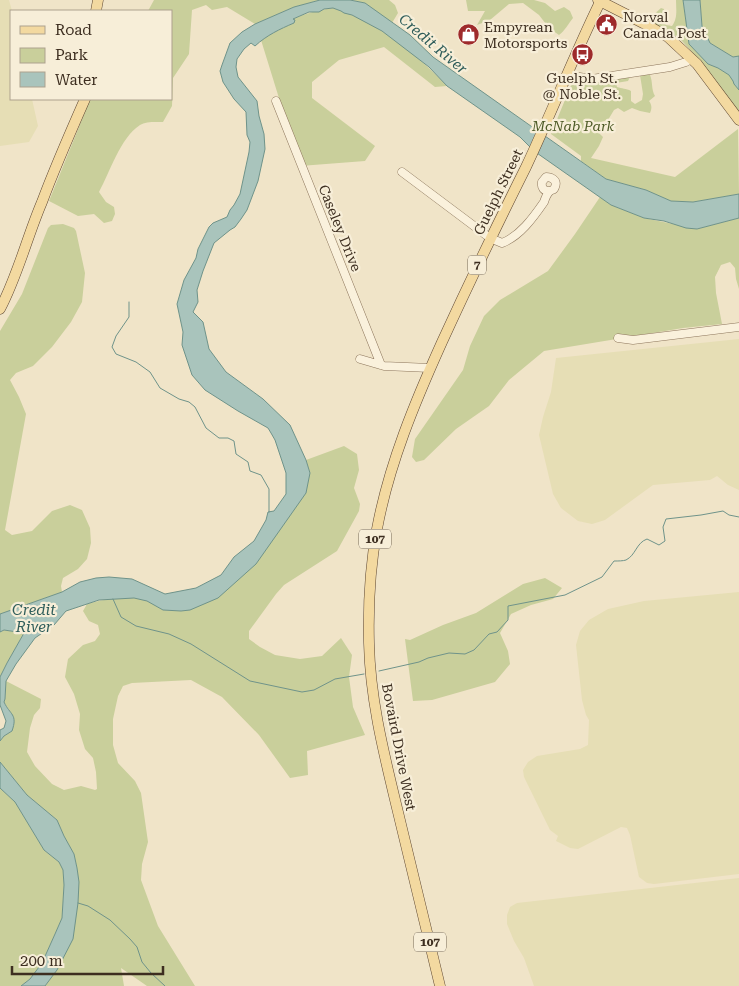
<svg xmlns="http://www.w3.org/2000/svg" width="739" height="986" viewBox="0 0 739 986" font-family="'Roboto Serif',serif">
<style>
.farmland{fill:#e6deb5}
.green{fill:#c9cf9b}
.water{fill:#a9c4bc;stroke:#6f938a}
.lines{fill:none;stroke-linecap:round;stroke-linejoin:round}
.stream{stroke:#6f938a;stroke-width:1}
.minor-casing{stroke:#8d765c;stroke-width:9}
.major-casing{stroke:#5b4430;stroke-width:11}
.minor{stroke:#faf1dc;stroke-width:8}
.major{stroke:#f3d9a0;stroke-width:10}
.labels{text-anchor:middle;stroke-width:4.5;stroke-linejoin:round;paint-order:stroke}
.shield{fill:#f7eed8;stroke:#756857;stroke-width:1}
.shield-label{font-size:12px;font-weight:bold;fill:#3d2e20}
.poi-label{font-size:14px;fill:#3d2e20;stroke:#f7eed8;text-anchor:start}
.park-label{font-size:14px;font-style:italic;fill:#4d5a26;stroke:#f7eed8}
.street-label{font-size:14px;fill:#3d2e20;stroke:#f7eed8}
.water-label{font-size:15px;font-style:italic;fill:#2f5d5a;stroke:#f7eed8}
</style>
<rect width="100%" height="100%" fill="#f0e4c8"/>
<path class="farmland" d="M0,0H9L12,11L11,99H32L38,126L29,142L0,146Z
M739,339V490L728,485L717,476L710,480L653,485L605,520L592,524L578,521L561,508L553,494L539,435L543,417L551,392L556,358Z
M739,592V874L654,884L647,883L639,877L630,835L627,828L621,827L578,849L570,848L556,841L558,836L550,830L524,777L523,770L528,762L537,756L580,749L588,745L589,720L586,715L582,700L576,645L580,631L589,620L608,609L644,601Z
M739,878V986H534L524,958L514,941L507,924V915L510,907L517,903Z"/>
<path class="green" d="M154,0H320L294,7L255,24L227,7L212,10L206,5L192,10L189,54L173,78L172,106L163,122C157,122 146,121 140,125C120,138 110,172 99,192L106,202L114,207L115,214L112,221L104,223L94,214L78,216L49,201L85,112L89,99H171V11H148Z
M350,0H389L395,5L398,13L392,23L365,3Z
M466,0H534L545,3L555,11L564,7L570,11L573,18C569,23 564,32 559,35L549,28L539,15L523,3L509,4L490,20L477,25L485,11H468Z
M676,0H683L689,44L708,64L718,68L729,75L734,81V84L739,90V115L692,52L682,41L667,31L647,21C651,16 657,12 661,8L664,9L665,15L663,22L666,25L672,26C678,18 676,9 676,0Z
M700,0H739V57H733L710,43L702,26Z
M333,8C376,21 416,53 447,86L435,87L384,47L339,60L312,82V98L375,146L365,161L300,166L261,40L278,30L294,23L293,19C306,13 319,10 333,8Z
M648,73L650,75C653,82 651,89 655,96L649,101C652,105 652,108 650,113L640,111L632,108L624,112L618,108L614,110L608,120L601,122L598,132L603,137L599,146L591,158L675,177L738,129L739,194L693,202L671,201L646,190L606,179L581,161V156L551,134L572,83L603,81L630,77L628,81L616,83L617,87C622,89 626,88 631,91V101L635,104L642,100L643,94L640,75Z
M600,197L611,205L644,218L697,229L739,218V289L736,279L735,268L730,262L721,265L715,277L716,293L722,324L683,328L544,351L509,380L489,406L456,429L424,460L416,462L412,457L415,439L463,370L470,346L484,316L500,300L548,271L575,234Z
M63,224L74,228L76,231L85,273L82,302L71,322L52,347L33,366L16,373L10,380L19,397L26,414L5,530L12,535L32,531L52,511L70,505L82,510L90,528L91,543L87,559L78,569L63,578L61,586L62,592L0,614V331L22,294L48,228L51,225Z
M344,446L357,454L359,470L354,488L360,504L359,511L337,551L284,585L276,594L249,631V639L260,647L275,655L300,659L322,656L341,638L352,655L349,677L353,707L365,735L307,751L308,775L290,778L259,735L222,697L191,680L132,683L123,686L118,696L113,719V745L118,763L135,781L141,793L148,842L142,864L141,880L158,926L195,986H147L121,968L124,986H45L57,970L77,868L74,854L64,836L57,820L27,795L0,762V741L4,736L12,731L10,711L3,701L5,699L6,681L41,699L40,708L34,715L30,728L27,752L35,766L52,784L64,790L81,786L95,790L97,789L96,772L93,758L85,749L79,730L80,714L74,694L65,677L68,659L83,645L95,641L100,634L98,625L89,621L83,611L87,604C102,599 130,595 146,600C152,602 157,607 163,610L218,598L310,473L306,460Z
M545,578L562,588L553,599L531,605L511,614L500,633L508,651L510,664L495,682L432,700L413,701L405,639L410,640L443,625L476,613L523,584Z
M4,630L24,633L7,663L0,677V632Z
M0,788L15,802L44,850L59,862L63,869L64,885L62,918L55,934L42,963L30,979L21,986H0Z"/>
<path class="water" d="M320,0H350L365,3L410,35L433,57L606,179L646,190L671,201L693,202L739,194V218L697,229L686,228L664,221L644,218L611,205L534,151L520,137L447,86L429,67L382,31L352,15L344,13L341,11L333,8L324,9L319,12H309L293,19L295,20L294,23C280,29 267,35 255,46L251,43L244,49L237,59L236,67L238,77L257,101L259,116L264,134L265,149L258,181L247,210L241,219L235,227L230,230L214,243L203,271L197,290L198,302L193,312L203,322L209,349L226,372L263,399L290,425L306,460L310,473L306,493L256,564L218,598L190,610L181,611L163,610L147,601L134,598L99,600L66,611L54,625L35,638L16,664L6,681L5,699L4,702C10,715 18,714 12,731L4,736L0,741V730L4,728L6,721L0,705V677L7,663L24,633L4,630L0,632V614L62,592L80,582L96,578L109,577L132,579L165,594L196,588L221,575L234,557L254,541L266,520L268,512L274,511L286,494V473L275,440L271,433L268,428L238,411L205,390L192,375L182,345L183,332L177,304L184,280L196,258L198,249L209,227L213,223L227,217L230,210L234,205L240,194L249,152L250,142L247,135L246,112L234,99L223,82L220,71L222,65L230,43L242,32L255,24L294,7Z
M683,0H700L702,26L710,43L733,57L739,56V90L734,84L733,81L729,75L718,68L708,64L689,44Z
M0,762L27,795L57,820L64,836L74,854L77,868L79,882L78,903L73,939L57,970L45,986H21L30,979L42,963L55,934L62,918L64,885L63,870L59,862L44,850L15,802L0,788Z"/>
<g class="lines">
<path class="stream" d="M129,302V317L116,336L112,347L116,354L136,362L150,372L160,388L179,399L189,402L195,407L206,428L219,438H228L234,441L236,454L248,462L250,471L261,475L269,489V512
M113,599L121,617L136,626L169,634L191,644L250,681L302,692L314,690L335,679L364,674
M379,671L419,662L428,658L449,653L465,654L474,650L489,634L497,632L508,620V606L565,595L602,577L614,561C618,561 623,561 626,560C636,555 636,543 647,539L659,545L665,541L663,527L666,519L701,515L723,511L729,515L739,517
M78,903L88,906L110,920L130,939L137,947L142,962L151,973L165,986"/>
<defs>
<path id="minor" d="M567,75L592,79L670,67L686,62L691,59
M276,101L381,365
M402,172L490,238L502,243C520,236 533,218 544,202C545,199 547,194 549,192C553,188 553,192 555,187C558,180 551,177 546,177L542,182C541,188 544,191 549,191
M618,338L633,340L739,327
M360,359L384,366L430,368"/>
<path id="major" d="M598,0L647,25L668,37L697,64L739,120
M96,11L98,0
M0,309C18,275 27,237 42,202C55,167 70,133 85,99
M440,986C426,927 411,867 397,808C384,754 370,699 369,643C368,605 370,567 377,529C389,464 415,402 442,342C469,283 497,225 526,167C552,112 574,55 601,0"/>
</defs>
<use href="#minor" class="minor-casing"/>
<use href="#major" class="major-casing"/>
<use href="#minor" class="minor"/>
<use href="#major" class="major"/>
</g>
<defs>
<symbol id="civic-disc" viewBox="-11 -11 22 22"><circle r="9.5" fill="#9e2a2b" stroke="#f7eed8"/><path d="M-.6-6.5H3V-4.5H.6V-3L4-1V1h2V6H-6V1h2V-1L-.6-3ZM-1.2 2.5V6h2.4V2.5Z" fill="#fff"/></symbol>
<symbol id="shop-disc" viewBox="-11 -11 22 22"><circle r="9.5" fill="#9e2a2b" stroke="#f7eed8"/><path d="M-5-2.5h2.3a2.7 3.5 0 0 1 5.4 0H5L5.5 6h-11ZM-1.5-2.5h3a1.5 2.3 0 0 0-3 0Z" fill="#fff"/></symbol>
<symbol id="bus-disc" viewBox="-11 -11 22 22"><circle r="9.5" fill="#9e2a2b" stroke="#f7eed8"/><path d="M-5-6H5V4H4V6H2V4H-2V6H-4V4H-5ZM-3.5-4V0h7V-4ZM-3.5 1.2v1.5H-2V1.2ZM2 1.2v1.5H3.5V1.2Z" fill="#fff"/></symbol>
</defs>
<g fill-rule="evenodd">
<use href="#civic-disc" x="594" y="12" width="25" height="25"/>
<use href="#shop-disc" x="456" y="22" width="25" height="25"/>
<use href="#bus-disc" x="570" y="42" width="25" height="25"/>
</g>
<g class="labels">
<g class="shield">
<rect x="468" y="255.5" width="18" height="19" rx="4"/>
<rect x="359" y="529.5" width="32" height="19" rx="4"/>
<rect x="414" y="932.5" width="32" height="19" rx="4"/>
</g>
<g class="shield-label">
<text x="477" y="269">7</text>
<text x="375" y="543">107</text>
<text x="430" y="946">107</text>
</g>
<g class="poi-label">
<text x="623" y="22">Norval<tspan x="623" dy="16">Canada Post</tspan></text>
<text x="484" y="32">Empyrean<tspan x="484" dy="16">Motorsports</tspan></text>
<text x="582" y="83" text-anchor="middle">Guelph St.<tspan x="582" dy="16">@ Noble St.</tspan></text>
</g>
<g class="park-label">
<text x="573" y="131">McNab Park</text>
</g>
<g class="street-label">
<text transform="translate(498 192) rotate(-64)" y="5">Guelph Street</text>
<text transform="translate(340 228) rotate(68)" y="5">Caseley Drive</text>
<text transform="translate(399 747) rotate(79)" y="5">Bovaird Drive West</text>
</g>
<g class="water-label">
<text transform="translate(433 44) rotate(40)" y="5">Credit River</text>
<text x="34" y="615">Credit<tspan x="34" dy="17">River</tspan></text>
</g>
</g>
<rect x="10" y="10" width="162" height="90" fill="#f7eed8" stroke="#ada18e"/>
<rect x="20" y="26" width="25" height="8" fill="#f3d9a0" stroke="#ada18e"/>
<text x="55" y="35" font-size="15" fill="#3d2e20">Road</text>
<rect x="20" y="48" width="25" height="15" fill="#c9cf9b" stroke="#ada18e"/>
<text x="55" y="60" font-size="15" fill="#3d2e20">Park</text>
<rect x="20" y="72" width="25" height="15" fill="#a9c4bc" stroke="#ada18e"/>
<text x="55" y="85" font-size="15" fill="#3d2e20">Water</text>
<path d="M12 966v8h151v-8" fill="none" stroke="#3d2e20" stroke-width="2.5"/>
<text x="20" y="966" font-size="15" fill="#3d2e20" stroke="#f7eed8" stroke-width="4" paint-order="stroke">200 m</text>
</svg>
